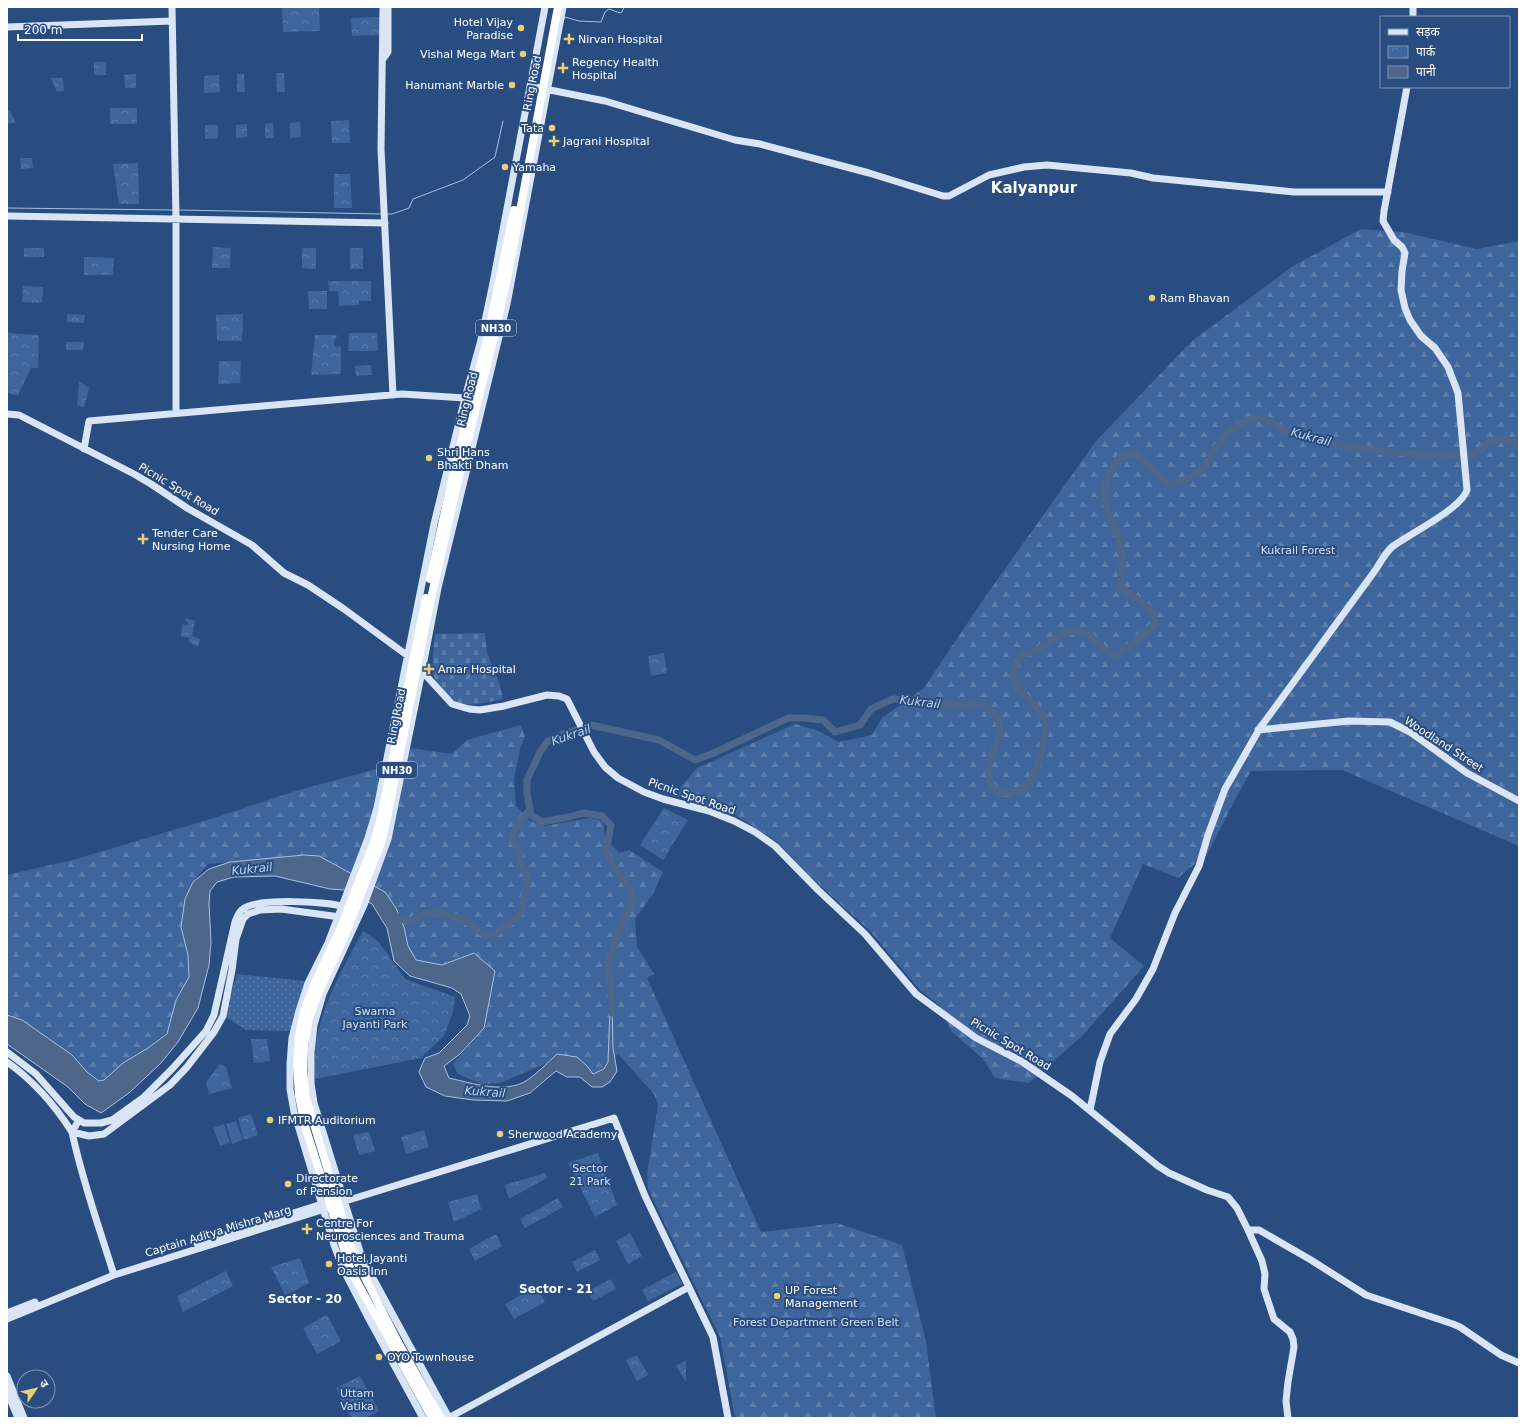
<svg xmlns="http://www.w3.org/2000/svg" width="1526" height="1425" viewBox="0 0 1526 1425" font-family="'DejaVu Sans','Noto Sans Devanagari',sans-serif">
<style>
.grass{fill:url(#grass-dots)}
.forest{fill:url(#forest-firs)}
.cemetery{fill:url(#cemetery-stones)}
.park{fill:url(#park-crowns)}
.pitch{fill:#3e669d}
.water{fill:#4d678b;stroke:#a5c2e5}
.lines{fill:none;stroke-linecap:round;stroke-linejoin:round}
.stream{stroke:#a5c2e5;stroke-width:1}
.river{stroke:#4d678b;stroke-width:7}
.secondary{stroke:#d9e5f5;stroke-width:7}
.highway{stroke:#fff;stroke-width:8}
.poi-dot{fill:#eccd78;stroke:#294d80;stroke-width:1.5}
.labels{text-anchor:middle;stroke-width:4;stroke-linejoin:round;paint-order:stroke}
.shield{fill:#294d80;stroke:#bfcad9;stroke-width:1}
.shield-label{font-size:10px;font-weight:bold;fill:#fff}
.poi-label{font-size:11px;fill:#fff;stroke:#294d80;text-anchor:start}
.street-label{font-size:11px;fill:#fff;stroke:#294d80}
.park-label{font-size:11px;fill:#d3e2f4;stroke:#294d80}
.water-label{font-size:12px;font-style:italic;fill:#bcd1ed;stroke:#294d80}
.neighbourhood-label{font-size:12px;font-weight:bold;fill:#fff;stroke:#294d80}
.district-label{font-size:15px;font-weight:bold;fill:#fff;stroke:#294d80}
</style>
<defs>
<pattern id="grass-dots" width="8" height="8" patternUnits="userSpaceOnUse"><rect width="8" height="8" fill="#3e669d"/><path d="M2 2h.1M6 6h.1" fill="none" stroke="#5b7dac" stroke-width="1.8" stroke-linecap="round"/></pattern>
<pattern id="forest-firs" width="22" height="20" patternUnits="userSpaceOnUse"><rect width="22" height="20" fill="#3e669d"/><path d="M5 1l3.5 6h-7zM16 11l3.5 6h-7z" fill="#5b7dac"/></pattern>
<pattern id="cemetery-stones" width="16" height="16" patternUnits="userSpaceOnUse"><rect width="16" height="16" fill="#3e669d"/><path d="M2 7V4a2 2 0 0 1 4 0v3zM10 15v-3a2 2 0 0 1 4 0v3z" fill="#5b7dac"/></pattern>
<pattern id="park-crowns" width="20" height="18" patternUnits="userSpaceOnUse"><rect width="20" height="18" fill="#3e669d"/><path d="M2 6a3 3 0 1 1 6 0M12 15a3 3 0 1 1 6 0" fill="none" stroke="#5b7dac"/></pattern>
</defs>
<rect width="100%" height="100%" fill="#294d80"/>
<path class="grass" d="M237,974L305,981L290,1031L246,1030L224,1016Z"/>
<path class="forest" d="M1361,229L1402,232L1477,249L1519,241V846L1342,770L1251,771L1236,798L1208,853L1178,878L1143,864L1110,938L1144,966L1082,1036L1029,1083L995,1078L983,1059L951,1031L939,1005L919,989L870,931L812,878L776,841L737,816L674,795L697,768L795,724L819,731L838,742L872,735L882,718L924,688L985,597L1096,441L1192,341L1293,266Z
M521,725L525,736L520,749L514,779L516,806L529,820L544,826L590,818L603,821L605,837L619,853L629,850L663,872L654,892L635,919L637,947L654,974L647,978L761,1232L837,1223L902,1245L926,1342L936,1418H735L720,1337L648,1189L647,1174L658,1105L654,1094L618,1054L604,1069L593,1075L587,1066L557,1054L545,1064L500,1083L481,1084L458,1074L453,1064L484,1028L474,953L442,965L416,961L408,946L404,927L396,908L385,892L319,856L304,855L208,864L193,882L185,899L181,927L188,955L189,977L176,1000L167,1034L148,1048L123,1063L104,1080L99,1081L87,1072L72,1055L22,1021L7,1015V875L73,860L217,817L296,791L376,769L411,748L452,754L467,740Z"/>
<path class="cemetery" d="M485,633L487,653L500,685L503,699C480,704 459,711 442,691C436,684 433,678 433,669C432,657 434,645 435,634Z"/>
<path class="park" d="M282,7H319L320,31L283,32Z
M380,17V35L352,36L351,18Z
M94,62H106V75H94Z
M276,73H284L285,92H277Z
M136,74V88H125L124,75Z
M237,74H244L245,92H237Z
M219,75L220,92L204,93V76Z
M51,78H63L64,91L57,92Z
M110,108H137V124H110Z
M7,111H10L16,123H7Z
M349,120L350,143H332L331,121Z
M300,122L301,137L290,138V123Z
M273,123L274,138H265V124Z
M247,124V137L236,138V125Z
M205,125H218V138L205,139Z
M20,158H32L33,168L21,169Z
M138,163L139,204H119L113,164Z
M334,174H350L352,208H334Z
M213,247L231,248L230,268H212Z
M24,248H44V257H24Z
M302,248H316V269L302,268Z
M350,248H363V269H350Z
M84,257L114,258L113,275H84Z
M328,281H371V301H359V305L339,306L338,291H329Z
M23,286L43,287L42,303L22,302Z
M308,291H327V309H309Z
M67,314L85,315L84,323L67,322Z
M243,314L242,341H217L216,315Z
M7,333L39,335L38,368H31L18,395L7,393Z
M349,333H377L378,351H348Z
M315,335H337L334,343L335,347L341,346V374L311,375Z
M66,342H84L83,350H66Z
M219,361H241L240,383L218,384Z
M371,365L372,375L356,376L355,366Z
M79,381L89,388L84,408L77,405Z
M186,618L195,621L192,636L200,639L198,647L189,642V638L181,636L182,624L187,625L188,622L185,621Z
M664,653L667,673L651,676L648,656Z
M664,808L688,820L663,860L640,845Z
M363,931L378,941L405,979L455,997L453,1012L444,1036L421,1058L315,1079C315,1067 314,1054 316,1042C323,1002 344,966 363,931Z
M251,1039H267L270,1061L254,1063Z
M220,1064L226,1067L232,1088L209,1094L206,1082Z
M251,1114L258,1135L244,1140L238,1118Z
M424,1130L429,1147L406,1154L401,1137Z
M369,1132L375,1151L359,1155L353,1135Z
M598,1153L617,1205L595,1217L568,1163Z
M545,1173L547,1178L509,1199L505,1185Z
M477,1194L481,1209L454,1222L448,1202Z
M558,1198L563,1207L525,1228L520,1219Z
M630,1233L642,1256L628,1264L616,1241Z
M496,1234L502,1246L475,1261L469,1249Z
M595,1250L600,1260L577,1272L572,1262Z
M300,1258L309,1283L285,1295L271,1267Z
M226,1271L233,1286L183,1312L177,1296Z
M676,1272L682,1284L648,1301L642,1290Z
M611,1279L616,1289L593,1301L588,1291Z
M537,1286L545,1302L514,1319L505,1304Z
M327,1315L341,1341L317,1354L303,1328Z
M637,1355L648,1375L637,1381L626,1360Z
M686,1360V1382L676,1366Z
M360,1376L379,1411L365,1418H351L336,1388Z"/>
<path class="pitch" d="M236,1121L243,1140L232,1144L226,1124Z
M224,1124L230,1143L220,1146L213,1128Z"/>
<path class="water" d="M304,855L319,856L385,892L396,908L404,927L408,946L416,960L442,965L474,953L495,971L484,1028L460,1054L444,1066L449,1078C471,1083 505,1094 526,1081C537,1074 547,1063 557,1054L577,1057L587,1066L593,1074L604,1069L608,1062L610,1010L612,1004L613,1048L617,1071L610,1082L602,1087H592L580,1077H567L556,1071L530,1093L507,1101L473,1100L445,1096L426,1087L419,1072L425,1058L439,1053L467,1025L470,1016L461,994L452,988L410,976L394,961L387,928L372,904L345,890L330,889L275,876L234,877L217,882L210,891L209,904L211,942L209,965L198,1008L178,1042L161,1063L129,1093L101,1113L85,1104L68,1087L7,1044V1015L22,1020L72,1055L87,1072L99,1081L104,1080L123,1063L148,1048L167,1034L176,1000L189,977L188,955L181,927L185,899L193,882L209,869L230,862Z"/>
<g class="lines">
<path class="stream" d="M564,19L565,17L579,21L601,22L605,12L609,9L620,13L622,12L624,7
M7,208L173,210
M179,210L381,214
M386,214H392L409,208L413,199L463,180L495,157L503,121"/>
<path class="river" d="M393,914L408,922L425,914L436,913L461,918L481,932L489,935L495,934L517,918L522,910L528,878L520,862V851L512,839L515,828L530,809
M612,1013V999L608,966L618,934L632,902L630,889L614,867L606,851L611,825L602,816L583,813L569,817L542,822L531,815L527,793V780L540,752L547,742L563,734L591,725L659,740L695,760L714,753L788,718H804L823,720L835,732L860,725L871,709L893,699L914,700L932,706L983,705L997,715L1001,732L988,766L990,783L999,793C1008,793 1017,793 1025,787C1037,777 1050,731 1043,716C1037,703 1016,693 1013,678C1012,670 1016,661 1022,656C1025,653 1031,653 1036,651C1050,642 1067,627 1085,632C1092,634 1097,644 1103,648C1107,651 1112,653 1116,655L1131,645L1156,623L1152,610L1121,587V575L1123,560L1118,536L1108,513L1104,492L1109,473L1119,458L1134,453L1170,485L1183,481L1202,471L1213,451L1229,432L1247,420L1265,418L1287,432L1318,441L1386,452L1465,456L1479,451L1488,443L1503,439L1519,445"/>
<path class="secondary" d="M172,7L176,219V413
M383,7L381,149L393,395
M1413,17V7
M7,27L172,21
M383,59L388,52V7
M530,86L605,101L735,140L760,144L869,173L943,196H949L989,175L1024,167L1047,165L1131,173L1153,178L1294,192H1388
M7,216L385,223
M7,414L19,415L134,474L151,484L187,508L252,545L284,573L308,585L344,609L408,656L452,704L469,709L480,710L504,706L547,695L559,696L567,699L594,752L605,767L618,778L644,792L663,799L709,811L734,821L755,832L775,846L818,890L865,934L916,994L976,1038L1021,1061L1072,1096L1158,1166L1169,1173L1207,1190L1228,1197L1237,1208L1248,1230L1262,1261L1265,1274L1264,1289L1274,1319L1290,1332L1293,1339L1294,1347L1288,1382L1286,1401L1288,1418
M84,449L89,421L402,394L465,398
M1258,730L1349,721L1390,722L1410,732L1467,773L1519,801
M7,1052L36,1074L74,1117L84,1123H101L112,1120L144,1097L172,1069L206,1031L214,1015L235,922C237,918 238,912 243,909C256,898 328,901 345,907
M7,1062C34,1081 54,1104 72,1132L89,1136L104,1134L170,1085L187,1067L214,1032L223,1016L232,970L236,939L243,919L248,914L260,910L281,909L340,917
M1090,1110L1100,1062L1110,1034L1136,999L1153,969L1175,913L1199,866L1208,835L1225,789L1260,728L1374,572C1380,564 1384,554 1392,547C1409,534 1461,509 1467,490L1458,393L1448,367L1435,348L1421,336L1410,320L1405,308L1401,290L1402,271L1405,253L1402,247L1394,240L1383,221L1384,211L1407,87
M79,1120L72,1132C82,1180 99,1227 114,1275
M339,1203L614,1118L645,1196L713,1337L728,1418
M1248,1230H1259L1311,1260L1366,1295L1453,1324L1460,1327L1501,1355L1519,1363
M197,1244L322,1204H326
M7,1313L35,1302
M7,1319L114,1275L328,1208
M7,1376L24,1418
M7,1392L18,1418
M445,1417L452,1416L689,1287
M423,1418L369,1319L344,1271L334,1245L294,1112L290,1089V1064L292,1038L299,1011L308,983L328,943L368,838L377,808L434,524L465,398L481,340L493,283L545,7
M449,1418L362,1258L314,1103L311,1083V1052L314,1025L323,994L364,905L388,839L422,671L438,588L507,304L563,7"/>
<path class="highway" d="M430,579L455,466L488,335L514,210
M426,598L380,821L374,842L341,927L315,983L304,1011L299,1036L297,1065L299,1096L305,1126L351,1271L432,1418
M441,1418L399,1344L354,1256L306,1098L303,1071L304,1046L309,1018L318,994L345,935L381,843L386,823L430,603L461,468L494,337L509,270L558,7"/>
</g>
<g class="poi-dot">
<circle cx="521" cy="28" r="4"/>
<path d="M567 33h4v4h4v4h-4v4h-4v-4h-4v-4h4z"/>
<circle cx="523" cy="54" r="4"/>
<path d="M561 62h4v4h4v4h-4v4h-4v-4h-4v-4h4z"/>
<circle cx="512" cy="85" r="4"/>
<circle cx="552" cy="128" r="4"/>
<path d="M552 135h4v4h4v4h-4v4h-4v-4h-4v-4h4z"/>
<circle cx="505" cy="167" r="4"/>
<circle cx="1152" cy="298" r="4"/>
<circle cx="429" cy="458" r="4"/>
<path d="M141 533h4v4h4v4h-4v4h-4v-4h-4v-4h4z"/>
<path d="M427 663h4v4h4v4h-4v4h-4v-4h-4v-4h4z"/>
<circle cx="270" cy="1120" r="4"/>
<circle cx="500" cy="1134" r="4"/>
<circle cx="288" cy="1184" r="4"/>
<path d="M305 1223h4v4h4v4h-4v4h-4v-4h-4v-4h4z"/>
<circle cx="329" cy="1264" r="4"/>
<circle cx="777" cy="1296" r="4"/>
<circle cx="379" cy="1357" r="4"/>
</g>
<g class="labels">
<g class="shield">
<rect x="476" y="320" width="40" height="16" rx="3"/>
<rect x="377" y="762" width="40" height="16" rx="3"/>
</g>
<g class="shield-label">
<text x="496" y="332">NH30</text>
<text x="397" y="774">NH30</text>
</g>
<g class="poi-label">
<text x="513" y="26" text-anchor="end">Hotel Vijay<tspan x="513" dy="13">Paradise</tspan></text>
<text x="578" y="43">Nirvan Hospital</text>
<text x="515" y="58" text-anchor="end">Vishal Mega Mart</text>
<text x="572" y="66">Regency Health<tspan x="572" dy="13">Hospital</tspan></text>
<text x="504" y="89" text-anchor="end">Hanumant Marble</text>
<text x="544" y="132" text-anchor="end">Tata</text>
<text x="563" y="145">Jagrani Hospital</text>
<text x="513" y="171">Yamaha</text>
<text x="1160" y="302">Ram Bhavan</text>
<text x="437" y="456">Shri Hans<tspan x="437" dy="13">Bhakti Dham</tspan></text>
<text x="152" y="537">Tender Care<tspan x="152" dy="13">Nursing Home</tspan></text>
<text x="438" y="673">Amar Hospital</text>
<text x="278" y="1124">IFMTR Auditorium</text>
<text x="508" y="1138">Sherwood Academy</text>
<text x="296" y="1182">Directorate<tspan x="296" dy="13">of Pension</tspan></text>
<text x="316" y="1227">Centre For<tspan x="316" dy="13">Neurosciences and Trauma</tspan></text>
<text x="337" y="1262">Hotel Jayanti<tspan x="337" dy="13">Oasis Inn</tspan></text>
<text x="785" y="1294">UP Forest<tspan x="785" dy="13">Management</tspan></text>
<text x="387" y="1361">OYO Townhouse</text>
</g>
<g class="street-label">
<text transform="translate(532 83) rotate(-79)" y="4">Ring Road</text>
<text transform="translate(467 399) rotate(-76)" y="4">Ring Road</text>
<text transform="translate(179 489) rotate(31)" y="4">Picnic Spot Road</text>
<text transform="translate(396 716) rotate(-79)" y="4">Ring Road</text>
<text transform="translate(1444 744) rotate(33)" y="4">Woodland Street</text>
<text transform="translate(692 796) rotate(19)" y="4">Picnic Spot Road</text>
<text transform="translate(1011 1044) rotate(31)" y="4">Picnic Spot Road</text>
<text transform="translate(218 1231) rotate(-17)" y="4">Captain Aditya Mishra Marg</text>
</g>
<g class="park-label">
<text x="1298" y="554">Kukrail Forest</text>
<text x="375" y="1015">Swarna<tspan x="375" dy="13">Jayanti Park</tspan></text>
<text x="590" y="1172">Sector<tspan x="590" dy="13">21 Park</tspan></text>
<text x="816" y="1326">Forest Department Green Belt</text>
<text x="357" y="1397">Uttam<tspan x="357" dy="13">Vatika</tspan></text>
</g>
<g class="water-label">
<text transform="translate(1311 437) rotate(15)" y="4">Kukrail</text>
<text transform="translate(920 702) rotate(7)" y="4">Kukrail</text>
<text transform="translate(571 735) rotate(-19)" y="4">Kukrail</text>
<text transform="translate(252 869) rotate(-6)" y="4">Kukrail</text>
<text transform="translate(485 1092) rotate(4)" y="4">Kukrail</text>
</g>
<g class="neighbourhood-label">
<text x="556" y="1293">Sector - 21</text>
<text x="305" y="1303">Sector - 20</text>
</g>
<g class="district-label">
<text x="1034" y="193">Kalyanpur</text>
</g>
</g>
<rect width="1526" height="1425" fill="none" stroke="#ffffff" stroke-width="16"/>
<rect x="1380" y="16" width="130" height="72" fill="#294d80" stroke="#7f94b3"/>
<rect x="1388" y="29" width="20" height="6" fill="#d9e5f5" stroke="#7f94b3"/>
<text x="1416" y="36" font-size="12" fill="#ffffff">सड़क</text>
<rect x="1388" y="46" width="20" height="12" fill="url(#park-crowns)" stroke="#7f94b3"/>
<text x="1416" y="56" font-size="12" fill="#ffffff">पार्क</text>
<rect x="1388" y="66" width="20" height="12" fill="#4d678b" stroke="#7f94b3"/>
<text x="1416" y="76" font-size="12" fill="#ffffff">पानी</text>
<g transform="translate(36 1389) rotate(56)"><circle r="19" fill="#294d80" stroke="#7f94b3"/>
<path d="M0-3L7 15L0 10L-7 15Z" fill="#eccd78"/>
<text y="-6" font-size="11" font-weight="bold" text-anchor="middle" fill="#ffffff">उ</text>
</g>
<path d="M18 34v6h124v-6" fill="none" stroke="#ffffff" stroke-width="2"/>
<text x="24" y="34" font-size="12" fill="#ffffff" stroke="#294d80" stroke-width="3" paint-order="stroke">200 m</text>
</svg>
